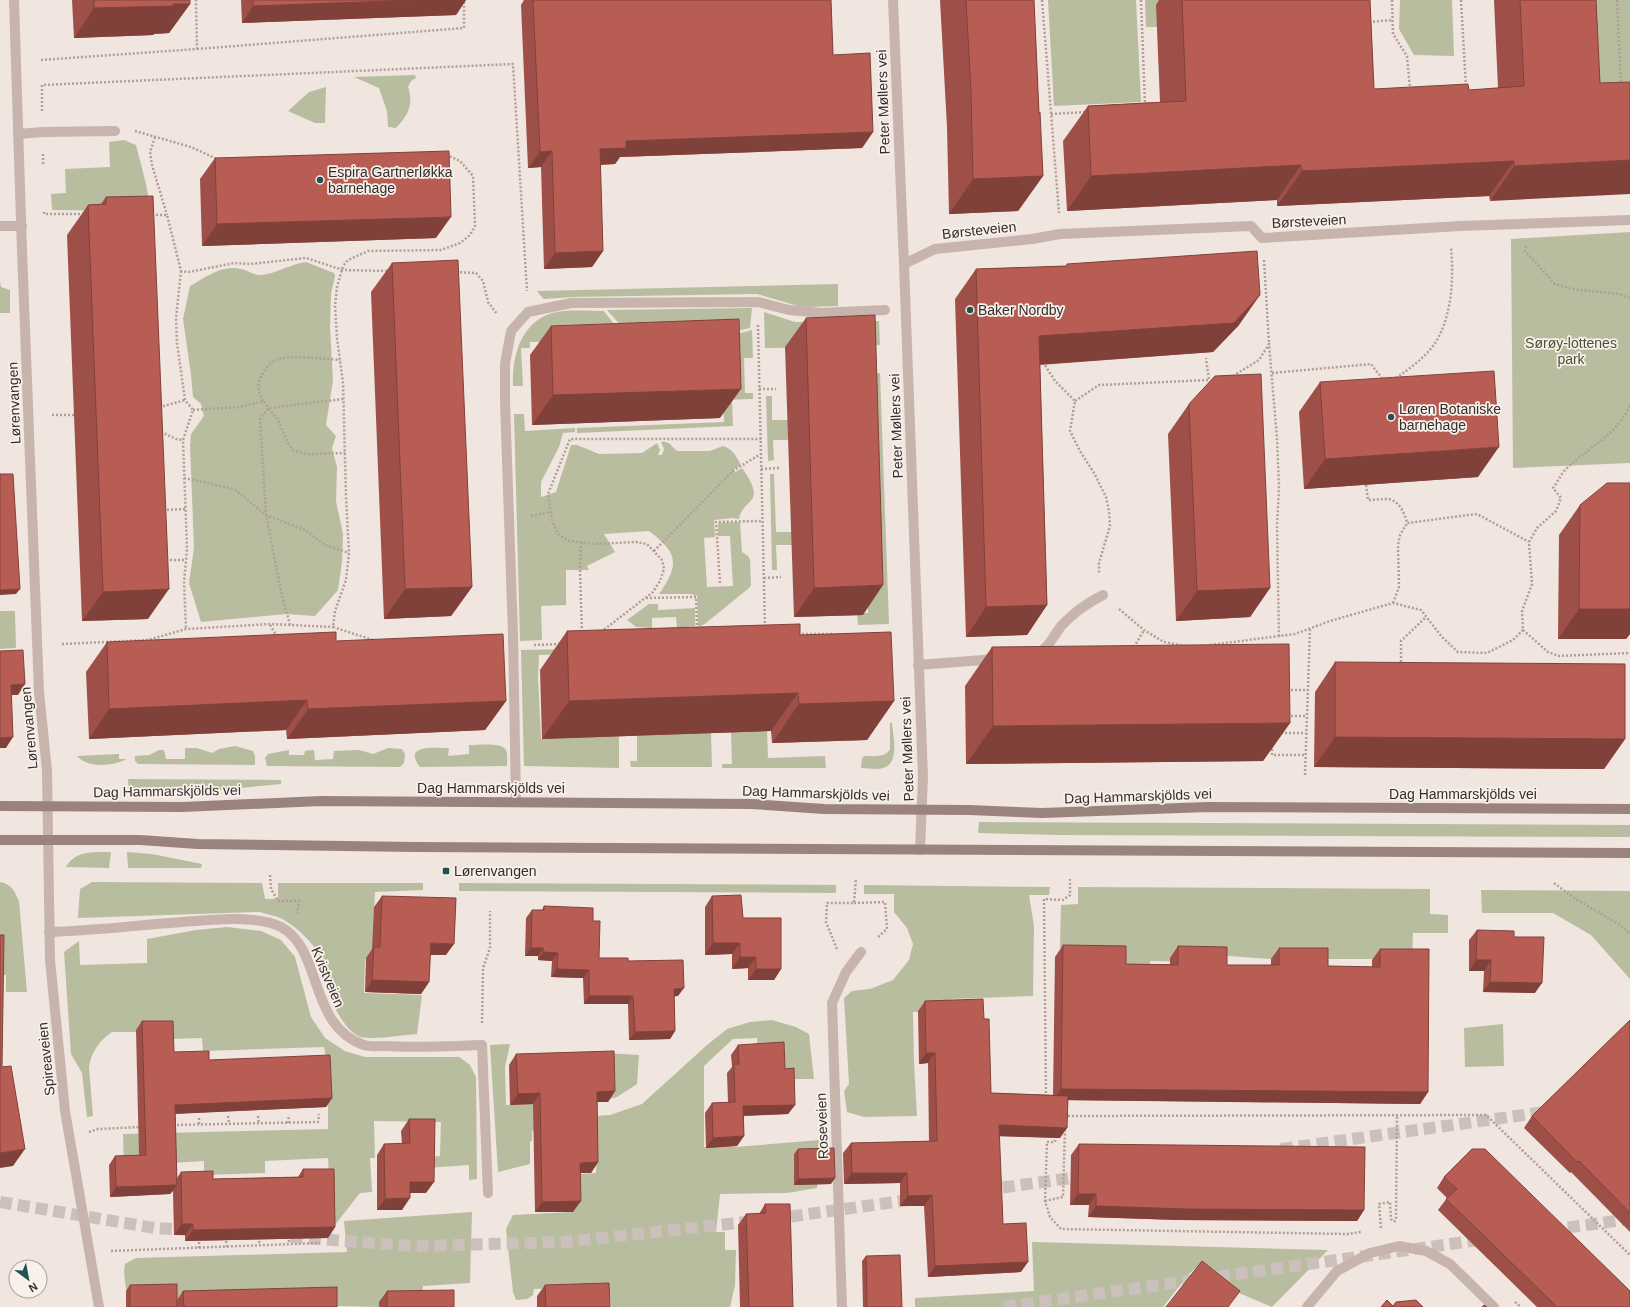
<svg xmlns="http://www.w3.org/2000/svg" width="1630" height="1307" viewBox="0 0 1630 1307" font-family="Arial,sans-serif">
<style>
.green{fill:#b8bda0}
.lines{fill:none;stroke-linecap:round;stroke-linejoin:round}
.highway-tunnel{stroke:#cbc0bb;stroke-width:12;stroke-dasharray:12 6;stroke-linecap:butt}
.path{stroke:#b29e96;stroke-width:2.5;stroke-dasharray:2 2;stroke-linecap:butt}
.lane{stroke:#c7b4ac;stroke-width:10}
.street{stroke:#c7b4ac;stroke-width:10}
.secondary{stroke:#9a837d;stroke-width:10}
.wall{fill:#9e5048}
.shaded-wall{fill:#81413b}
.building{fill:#b85d54;stroke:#81413b}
.poi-dot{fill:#24524e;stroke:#f8f0eb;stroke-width:1.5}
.labels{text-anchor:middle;stroke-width:3.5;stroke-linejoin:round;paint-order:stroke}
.street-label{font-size:14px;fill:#362c2a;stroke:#f8f0eb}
.poi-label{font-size:14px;fill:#362c2a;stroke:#f8f0eb;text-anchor:start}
.park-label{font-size:14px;fill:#4a5131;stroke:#f8f0eb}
</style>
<rect width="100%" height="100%" fill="#f0e5df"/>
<path class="green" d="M1048,0H1136L1141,102L1054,106Z
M1145,0H1228L1158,27H1146Z
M1400,0H1452L1454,56L1414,55L1399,29Z
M1575,0H1630V90L1597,92Z
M415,75L416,78L411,81L408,87C414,105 408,115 396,128L388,127L387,111L379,88L354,77Z
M326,87L325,123H315L288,111L309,92Z
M124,140L136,145L146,184L151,211L52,210L51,194L66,193L65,169L110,167L109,142Z
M1630,232V463L1513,468L1511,239Z
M306,262L334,273L335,276L331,294L330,327L333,380L326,425L336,436L332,448L337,467L336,501L343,534L342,562L338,590L315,616L286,614L201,622L189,583L194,548L190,445L191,434L204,416L201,404L193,397L191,375L183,319L190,286C206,277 222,264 241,269C248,270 254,276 262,275C277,273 291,264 306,262Z
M0,281L1,287L10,290V313H0Z
M838,284V306L811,307L798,306L757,294L573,297L544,299L540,295L537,291Z
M752,308L750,328L732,332L622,327L607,310Z
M604,311L617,328L733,335L752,330L753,358H744L745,393H753V399L723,400L720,339L530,342V348H521L523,386H513C512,357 520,323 552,313C567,309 588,311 604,311Z
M764,312L795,322L879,321L880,345L861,347L765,348Z
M880,373L889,624L858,625L857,613H868L861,374Z
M766,396H772V420H788L789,440H773L774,460L768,461Z
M723,401H732L733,426L577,433V428L724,422Z
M514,414H524L525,431L575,428V432L563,433L559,447L541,482V497L556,492L571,445H577L599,454L642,453L657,443L660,450L658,455H662L664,449L661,442C670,441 670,445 677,451H710L723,446C733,449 736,456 741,465L733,470L735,472L742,468C746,474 751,481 753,488C758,503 741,503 739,519L732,518L714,520L715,537L704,538L707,587L733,586L730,536H718V523L740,522L742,552L748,556L750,560L751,585L749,588L706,623L701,626H698L697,595L694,596L693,594H659C680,564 678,553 649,531L604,534L615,552L587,566L589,570H566V605L541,606L542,640L520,641Z
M770,474H774L776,532H793V545H776L777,570H772Z
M649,604H658V610L695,608V626L677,628L676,617L652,618V628L636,627L627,620Z
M0,611H15L16,648L0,649Z
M574,649V654L539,655L538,677L541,739L619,736V768L524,766L521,650Z
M890,723H892C893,735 900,764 883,768C877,770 868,768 861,768L862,759L864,756C873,756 886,758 890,749Z
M767,730L768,758L825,756L826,768H722V764H732L731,732Z
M711,732L712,767H631L630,761H637V736Z
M469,745C477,745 502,742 506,750C508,754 507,761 507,766L420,767C402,744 435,748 449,748L448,756L469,754Z
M235,746L253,751L255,756V765L138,764L135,761V756L149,755L159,750H164L166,759H185V748H197L212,753L219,749Z
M388,748L402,749L405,754L404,763L400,767L267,766L265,758L268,754L289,750V755H304L305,751L314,750L315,760L333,759L334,751L359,750L373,754Z
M119,754V759H127C113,766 88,769 77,756Z
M128,779L281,780V784L198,792L129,794Z
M979,822L1630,825V837L1057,835L978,833Z
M111,852L109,868L66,867C75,850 95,852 111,852Z
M127,852L152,854L202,864L201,868H128Z
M0,882C12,884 14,891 19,901L27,992H6V975H0Z
M92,882L262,883L265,899H278V883H423V890L375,892L372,959H365L364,993L422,995L417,1034C401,1035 376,1040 361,1037C348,1034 333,1007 329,994C325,980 324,966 318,953C312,941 292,923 280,918C273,915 266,914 259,912L78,918L80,889Z
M459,883L836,885V893L459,891Z
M864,885L1050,887L1049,895H1029L1034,926L1033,996L951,999L953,1011L913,1012L914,1063L917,1116L864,1117L847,1112L844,1091L849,1084L844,998L852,991L870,989L893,980L909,960L913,944L907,928L894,912V894H864Z
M1078,887L1430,889V914L1448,915V933H1413L1412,959H1271L1214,955L1213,962L1150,961L1147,1065L1099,949L1060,948L1061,905L1078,904Z
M1481,890L1630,891V979L1591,935L1553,913H1482Z
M227,927L261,931L281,940L295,957L311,1017L325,1038L345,1051L365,1057H459L470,1065L476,1077L477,1179L469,1180V1165L426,1168V1157L440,1156L441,1122L374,1121L375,1158H370L372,1192L360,1193L331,1230L328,1158L265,1161V1173L204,1175V1161L124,1166L123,1134L328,1129V1068L324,1047L203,1051L202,1038L168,1039L138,1032H112C100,1040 91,1052 89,1067L93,1116L87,1117L82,1073L71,1054L64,952L79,941L80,965L147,963V939L196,930Z
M772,1020L796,1027L809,1034L814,1079H785L758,1056L757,1038L733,1039L704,1066V1147H736L819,1140L817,1188L787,1193L720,1194L716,1232H725V1250H736L735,1285L730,1307H611L609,1287L534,1289L533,1295L527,1299L516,1300L513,1292L506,1229L513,1215L573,1212L565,1175L596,1173L597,1138L554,1130L532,1131V1141H530V1164L498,1172L490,1045L510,1044L505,1067L506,1105L549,1103L554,1119L610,1115L642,1104L707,1045L727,1029L750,1022Z
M1503,1024L1504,1066L1465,1067L1464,1028Z
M605,1053L639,1055L637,1084L617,1097L603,1101Z
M472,1212L470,1283L423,1286L422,1299L380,1307L175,1302L172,1287L126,1290L124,1272L125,1264L136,1258L347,1252L344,1221Z
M1032,1242L1328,1250L1272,1307L1239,1293L1223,1281L1212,1268L1197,1267L1189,1274L1163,1307H915V1298L1034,1291Z"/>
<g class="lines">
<path class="highway-tunnel" d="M1281,1149L1552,1111
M985,1190L1086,1176
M0,1202L155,1228L189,1230
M773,1219L916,1199
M1550,1230L1630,1219
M291,1237L414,1246L564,1242L755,1221
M1004,1307L1486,1239"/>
<path class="path" d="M1042,0L1059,213
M1141,0L1145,105
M1392,0L1393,34L1407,56L1410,89
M1461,0L1466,87
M1617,0L1621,85
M1369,22L1393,20
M197,49L464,28V0
M41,60L197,49L196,0
M42,111V85L513,64L527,291
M1051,114L1086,112
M135,131L191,147L217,159
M155,137L150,152L152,165L167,215
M43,154V165
M44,212V214H83
M152,215H167L181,271L189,272L234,263L250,264L306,258L343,270L389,271
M1526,246L1525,251L1555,284L1572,289L1619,294L1630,298
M1264,260L1269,344
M181,271L176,318L177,343L185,400L193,410L183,440L187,549L184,583L186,629
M456,272L476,273L483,281L488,302L497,314
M758,325L765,628
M1043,362L1055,381L1075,401L1070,431L1080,451L1094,473L1106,497L1109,511L1110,526L1099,563V574
M1272,373L1371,364L1384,381
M1233,376L1259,360L1269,344L1277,438L1279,488L1277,526L1279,637
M1396,378C1409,369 1423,359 1433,346C1452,320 1454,278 1451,248
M759,389H776
M263,401C258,391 256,383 263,373C266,368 270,363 276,360C288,354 325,359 340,360
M1075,401L1099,385L1209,380L1206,358
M1630,406C1616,436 1587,448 1565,470C1560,476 1557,483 1553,488L1561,498L1556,511L1537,528L1529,542L1532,584L1522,611L1523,630L1548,652L1559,656L1630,653
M160,409L164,406L185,400
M193,410L239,407L263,401L278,420L289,445L293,450L307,454L345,453
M52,415H76
M161,432L176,439L183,440
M761,469L780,468
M184,478L234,489L266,515L305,530L325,545L349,553
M1366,485L1368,500C1375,500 1381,499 1388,499C1399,500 1405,514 1407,523L1477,514L1529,542
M163,510L185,509
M531,516L551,512
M581,542L580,570L582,634
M654,551L734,470L761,454
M166,560H186
M764,578L781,577
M720,583L716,522L762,521
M646,598L696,597L697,629
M1393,603L1399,587L1398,545L1400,535L1407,523
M1119,609L1144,630L1164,642L1185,646
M270,625L278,638
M290,625L281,591L266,515L260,418L269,408L343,399
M601,632L653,592L660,581L664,569L662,560L647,544L636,542L594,544L569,541L558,534L552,520L548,494L570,439H761
M798,634H833
M373,640L333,627L335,611L346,580L349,553L346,497L343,383L337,338L335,306L337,287L343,266L348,260L368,251L441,250L460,243L470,235L475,226L473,176L460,161L447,155
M62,644L148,640L186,629L270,624L333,627
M534,645L561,644
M1210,645L1295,634L1330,621L1393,603L1421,610L1442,637L1458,652L1487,653L1513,640L1523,630
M1134,647L1144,630
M1401,666V641L1426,617
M1287,690H1308
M1287,716H1307
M1281,733H1306
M1272,745V755H1306
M1305,775L1310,629
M270,875L271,889L278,901H299L297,913
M1554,883L1574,898L1620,925L1630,934
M854,903L885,902L887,929L877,938
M837,949L826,922L827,903H854L856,878
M482,1023L483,968L490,948V911
M1046,1097L1044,899L1063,900L1070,895V879
M228,1116L229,1124
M258,1116L259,1124
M1064,1116L1486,1115L1630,1255
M288,1123L289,1115
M199,1124V1117
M173,1125L318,1122L319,1114
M89,1132L98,1129L140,1127
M1056,1136L1055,1142H1047L1045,1201L1050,1217L1061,1229L1347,1234L1361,1232
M1045,1201L1063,1197L1065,1128
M1381,1228L1379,1204L1390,1202L1391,1219L1392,1221H1395L1396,1218L1397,1116
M289,1240V1244
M226,1241L227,1247
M259,1241L260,1245
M199,1242V1248
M111,1251L320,1243
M1515,1302L1521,1307"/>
<path class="lane" d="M18,134L43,132L115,131
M1037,653C1050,647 1053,636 1062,625C1076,611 1086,604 1103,595
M918,665L996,659
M516,802L513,635L505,401V364L511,331L528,312L571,303L758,302L789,310L821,313L885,310
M49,932C89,931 130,926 170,923C201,921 253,913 281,927C323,949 308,1026 364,1045C370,1047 378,1046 385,1046C417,1048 450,1046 482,1045L488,1193"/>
<path class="street" d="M14,0L22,251L39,692L47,771L50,960L65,1111L99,1307
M893,0L904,264L923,777L920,850
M0,226H22
M904,264L935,249L1032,239L1060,234L1251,226L1262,238L1460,226L1630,220
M842,1307L832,1003L846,972L861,952
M1307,1307L1337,1271L1370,1253L1399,1246L1426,1251L1450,1264L1494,1307"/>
<path class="secondary" d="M0,806L182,807L321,801L752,804L824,809L969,810L1042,813L1208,807L1630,809
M0,840H140L198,844L416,847L1630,853"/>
</g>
<path class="wall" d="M72,0H190V4L169,33L154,34L153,35L74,38Z
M241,0H466L456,15L242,23Z
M524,0H831L833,55L873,132L862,148L620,157L615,164L600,165L603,251L592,267L544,269L541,167L528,168L521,5Z
M940,0H1034L1039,113L1043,176L1018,211L949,214L947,127Z
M1159,0H1370L1374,89L1469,90L1498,88L1494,0H1596L1600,83L1490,201L1489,196L1277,206V200L1067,211L1063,141L1088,106L1160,102L1156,5Z
M215,158L436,238L202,246L200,179Z
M106,197L148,619L82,621L67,235L88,205L101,204Z
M392,263L472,587L451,616L384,619L371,292Z
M1067,264L1239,325L1213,352L1040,365L1047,605L1027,635L966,637L955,299L976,269L1066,266Z
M806,318L863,615L794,617L785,347Z
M551,326L720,418L532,425L530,355Z
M1320,382L1478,477L1304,489L1299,412Z
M1189,404L1270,588L1250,617L1176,621L1168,434Z
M1630,483V634L1626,639H1558L1559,535L1580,505Z
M567,631L800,635L894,701L867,740L772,743L771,731L542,739L540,670Z
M336,641L506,701L485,730L287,739L286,730L89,739L86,672L107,642Z
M992,647L1290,723L1263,761L966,764L965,686Z
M1335,662L1625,739L1604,769L1314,767L1315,692Z
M382,896L446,955H430L429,982L421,994L365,992L366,958L372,949L374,907Z
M712,896L743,918L781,969L774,980H748V968L732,969V954L705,955V907Z
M544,906L593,921L599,958L628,961L678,996H674L675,1031L670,1039L629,1040L628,1004H584L583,978L551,977L552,961L538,960V956H525L526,918L532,910H542Z
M1477,930L1514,937L1535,993L1483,992L1484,971H1469V940Z
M1063,945L1126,964H1170V958L1178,946L1227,965H1271V959L1279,948L1328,966L1372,967V960L1380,949L1428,1092L1420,1104L1068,1100L1060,1138L999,1136L1003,1224L1021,1272L928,1277L924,1206H900V1183L844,1184L843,1153L851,1143L929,1141L928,1063L919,1064L918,1011L925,1001L984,1019L991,1093L1053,1095L1055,957Z
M1630,1020V1232L1571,1172L1570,1173L1524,1128L1532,1116Z
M142,1021L174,1052L209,1060L332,1098L326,1107L175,1114L177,1178L181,1172L213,1179L298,1177L303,1169L335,1227L328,1238L185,1241V1235H174L173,1191L170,1194L110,1197L109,1165L115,1156L139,1155L136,1030Z
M738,1045L785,1069L795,1105L788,1114L744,1116V1136L737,1146L706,1148L705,1113L712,1103L728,1102L727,1073L732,1067L731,1055Z
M516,1054L615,1091L608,1102H597L598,1162L591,1173H580L573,1212H535L533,1104L510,1105L509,1065Z
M409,1119L426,1193H410L402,1210H377V1155L384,1144H402L401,1131Z
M1079,1144L1364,1210L1357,1221L1178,1220L1088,1217L1089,1205H1070L1071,1155Z
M798,1149L831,1184L794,1185V1154Z
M1444,1177L1630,1307H1537L1438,1210L1447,1198L1437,1188Z
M765,1204L793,1307H740L738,1225L746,1214H759Z
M866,1256L902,1307H863L862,1261Z
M130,1285L177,1300L183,1291L337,1307H126V1291Z
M545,1285L610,1307H537V1296Z
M387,1291L454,1307H379V1302Z"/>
<path class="shaded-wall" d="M417,0H466L456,15L242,23L253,6Z
M190,4L169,33L154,34L153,35L74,38L94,8Z
M873,132L862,148L620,157L615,164L589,165L600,149L626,141Z
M552,151L541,167L528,168L540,152Z
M1630,160V194L1490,201L1514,166Z
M1514,161L1489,196L1277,206L1302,171Z
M1301,165L1277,200L1067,211L1091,176Z
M1043,176L1018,211L949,214L973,179Z
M451,217L436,238L202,246L217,224Z
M603,251L592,267L544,269L555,253Z
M1260,295L1239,325L1213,352L1018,366L1039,336Z
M741,389L720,418L532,425L553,395Z
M1499,447L1478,477L1304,489L1325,459Z
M883,585L863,615L794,617L814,588Z
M472,587L451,616L384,619L405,589Z
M1270,588L1250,617L1176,621L1197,591Z
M20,589L16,594L0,595V590Z
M169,589L148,619L82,621L103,592Z
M1047,605L1027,635L966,637L986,607Z
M1579,609H1630V634L1626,639H1558Z
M25,684L18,695H4L11,685Z
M798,693L771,731L542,739L569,701Z
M307,700L286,730L89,739L109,709Z
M506,701L485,730L287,739L308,709Z
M894,701L867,740L772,743L799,704Z
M1290,723L1263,761L966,764L993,726Z
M13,737L6,748H0V738Z
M1335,737L1625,739L1604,769L1314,767Z
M431,943L454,944L446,955H423Z
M713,943H740L732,954L705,955Z
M531,948H543L538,956H525Z
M543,952L558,953L552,961L538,960Z
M740,957H756L748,968L732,969Z
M1476,960H1491L1484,971H1469Z
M557,969L589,970L583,978L551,977Z
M756,969H781L774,980H748Z
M372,980L429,982L421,994L365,992Z
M1490,982L1542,983L1535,993L1483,992Z
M684,988L678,996L669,997L674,989Z
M589,996H633L628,1004H584Z
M675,1031L670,1039L629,1040L635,1032Z
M926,1053H935L928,1063L919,1064Z
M1061,1089L1428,1092L1420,1104L1053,1100Z
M615,1091L608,1102H589L597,1092Z
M540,1093L533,1104L510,1105L518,1094Z
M332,1098L326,1107L169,1114L175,1105Z
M795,1105L788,1114L736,1116L743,1106Z
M999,1125L1067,1128L1060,1138L991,1136Z
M744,1136L737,1146L706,1148L713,1138Z
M25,1149L13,1166L0,1168V1153Z
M598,1162L591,1173H572L580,1163Z
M852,1173H907L900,1183L844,1184Z
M835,1178L831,1184L794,1185L798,1179Z
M410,1182H434L426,1193H402Z
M177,1185L170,1194L110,1197L116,1187Z
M1078,1194H1096L1089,1205H1070Z
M932,1195L924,1206H900L908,1196Z
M410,1198L402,1210H377L385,1199Z
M581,1201L573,1212H535L542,1202Z
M1096,1206L1364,1210L1357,1221L1178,1220L1088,1217Z
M182,1224H193L185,1235H174Z
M335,1227L328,1238L185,1241L193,1230Z
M1028,1262L1021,1272L928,1277L935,1266Z"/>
<path class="building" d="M94,0H190V4H173V6L94,8Z
M253,0H417L253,6Z
M533,0H831L833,55L870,53L873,132L626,141V148L600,149L603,251L555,253L552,151L540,152Z
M966,0H1034L1039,113L1040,112L1043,176L973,179L971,92Z
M1182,0H1370L1374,89L1468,84L1469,90L1524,86L1520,0H1596L1600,83L1630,82V160L1514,166V161L1302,171L1301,165L1091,176L1088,106L1186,101Z
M449,151L451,217L217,224L215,158Z
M153,196L169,589L103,592L88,205L106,204V197Z
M1257,251L1260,295L1234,323L1039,336L1047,605L986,607L976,269L1067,266V264Z
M458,260L472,587L405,589L392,263Z
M875,315L883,585L814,588L806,318Z
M739,319L741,389L553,395L551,326Z
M1494,371L1499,447L1325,459L1320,382Z
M1261,374L1270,588L1197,591L1189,404L1215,376Z
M0,474H13L20,589L0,590Z
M1607,483H1630V609H1579L1580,505Z
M800,624V635L891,632L894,701L799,704L798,693L569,701L567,631Z
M336,632V641L503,634L506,701L308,709L307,700L109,709L107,642Z
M1289,644L1290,723L993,726L992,647Z
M23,650L25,684L11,685L13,737L0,738V651Z
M1335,662L1625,664V739L1335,737Z
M741,895L743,918H781V969H756V957H740V943H713L712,896Z
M382,896L456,898L454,944L431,943L429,982L372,980L374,947H380Z
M544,906L593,908V921H600L599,958H628V961L683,960L684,988L674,989L675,1031L635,1032L633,996H589V970L557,969L558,953L543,952V948H531L532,910H544Z
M1477,930L1514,931V937H1544L1542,983L1490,982L1491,960H1476Z
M0,935H4L2,1067L11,1066L25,1149L0,1153Z
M1063,945L1126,946V964L1178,965V946L1227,947V965H1279V948H1328V966L1380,967V949H1429L1428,1092L1061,1089Z
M983,999L984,1019H989L991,1093L1068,1096L1067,1128L999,1125L1003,1224L1026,1223L1028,1262L935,1266L932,1195L908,1196L907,1173H852L851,1143L937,1141L935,1053H926L925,1001Z
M1630,1020V1213L1579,1161L1577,1162L1532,1116Z
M142,1021H173L174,1052L209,1051V1060L330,1055L332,1098L175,1105L177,1185L116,1187L115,1156L146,1155Z
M784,1042L785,1069L794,1068L795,1105L743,1106L744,1136L713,1138L712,1103L735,1102L734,1064H739L738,1045Z
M614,1051L615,1091L597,1092L598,1162L580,1163L581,1201L542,1202L540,1093L518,1094L516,1054Z
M409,1119H435L434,1182H410V1198L385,1199L384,1144L410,1143Z
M1079,1144L1365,1147L1364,1210L1186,1209L1096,1206V1194H1078Z
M834,1148L835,1178L798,1179V1149Z
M1472,1149H1485L1630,1291V1307H1557L1446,1199L1457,1189L1444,1177Z
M303,1169H334L335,1227L193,1230V1224H182L181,1172L213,1171V1179L303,1177Z
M765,1204H790L793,1307H749L746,1214L766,1213Z
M900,1255L902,1307H867L866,1256Z
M1202,1261L1240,1291L1228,1307H1166Z
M609,1283L610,1307H546L545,1285Z
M177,1284V1307H130V1285Z
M337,1287V1307H184L183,1291Z
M454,1290V1307H387V1291Z
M1387,1300L1393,1306L1396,1302L1416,1300L1423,1307H1381Z
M1484,1305L1487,1307H1482Z"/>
<g class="poi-dot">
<circle cx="320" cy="180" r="4"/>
<circle cx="970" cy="310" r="4"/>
<circle cx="1391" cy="417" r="4"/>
<rect x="442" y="867" width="8" height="8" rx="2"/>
</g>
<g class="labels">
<g class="street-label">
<text transform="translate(883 102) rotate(-92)" y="5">Peter Møllers vei</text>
<text transform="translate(1309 221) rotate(-3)" y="5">Børsteveien</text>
<text transform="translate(979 230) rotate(-6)" y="5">Børsteveien</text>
<text transform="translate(14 403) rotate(-92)" y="5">Lørenvangen</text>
<text transform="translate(896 426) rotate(-92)" y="5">Peter Møllers vei</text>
<text transform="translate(29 728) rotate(-95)" y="5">Lørenvangen</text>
<text transform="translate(907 749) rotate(-92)" y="5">Peter Møllers vei</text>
<text x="491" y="793">Dag Hammarskjölds vei</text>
<text transform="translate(167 791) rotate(-1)" y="5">Dag Hammarskjölds vei</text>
<text transform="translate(816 793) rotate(2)" y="5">Dag Hammarskjölds vei</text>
<text x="1463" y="799">Dag Hammarskjölds vei</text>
<text transform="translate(1138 796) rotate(-2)" y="5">Dag Hammarskjölds vei</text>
<text transform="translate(328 977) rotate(67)" y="5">Kvistveien</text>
<text transform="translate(46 1059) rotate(-96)" y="5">Spireaveien</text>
<text transform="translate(822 1126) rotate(-92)" y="5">Roseveien</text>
</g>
<g class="poi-label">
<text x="328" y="177">Espira Gartnerløkka<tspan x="328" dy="16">barnehage</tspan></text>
<text x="978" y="315">Baker Nordby</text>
<text x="1399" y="414">Løren Botaniske<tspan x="1399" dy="16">barnehage</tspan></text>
<text x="454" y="876">Lørenvangen</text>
</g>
<g class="park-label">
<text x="1571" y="348">Sørøy-lottenes<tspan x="1571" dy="16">park</tspan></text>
</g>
</g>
<g transform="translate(28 1279) rotate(148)"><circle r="19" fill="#f8f0eb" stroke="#aaa29e"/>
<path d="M0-3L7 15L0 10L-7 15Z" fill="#24524e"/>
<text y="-6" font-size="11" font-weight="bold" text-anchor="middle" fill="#362c2a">N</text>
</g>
</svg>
